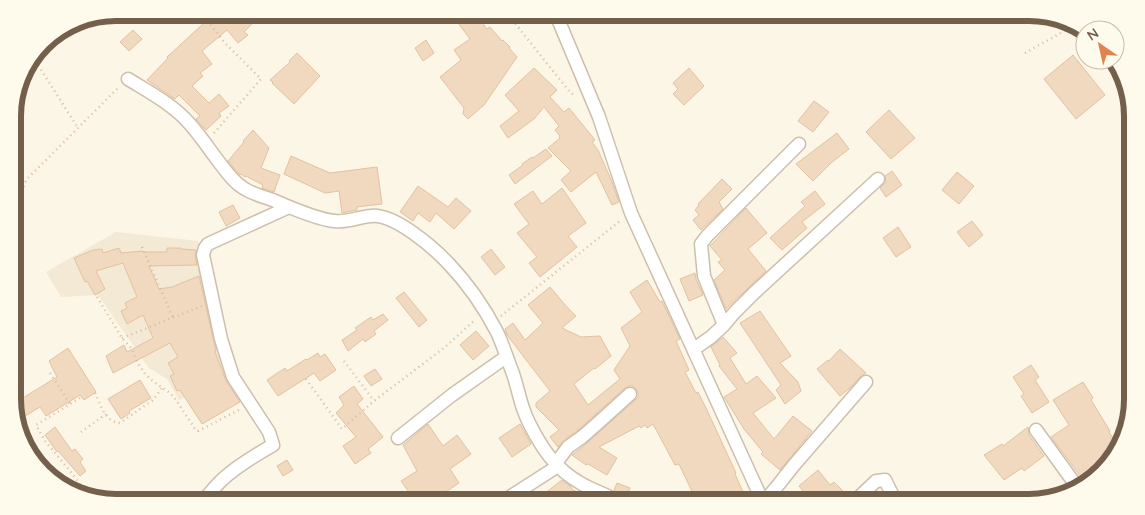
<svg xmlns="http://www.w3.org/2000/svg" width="1145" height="515" viewBox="0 0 1145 515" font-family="Quicksand,sans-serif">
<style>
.residential{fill:#f3e9d5}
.building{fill:#f0d9be;stroke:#e3c29f}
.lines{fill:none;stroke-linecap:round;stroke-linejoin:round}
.minor-casing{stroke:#cdbfad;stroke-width:15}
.path{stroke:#d5bca1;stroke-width:2.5;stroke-dasharray:1 4;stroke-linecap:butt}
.minor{stroke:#fff;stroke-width:12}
.rim{fill:none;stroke:#745f4b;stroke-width:6}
</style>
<rect width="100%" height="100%" fill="#fcf6e6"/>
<path class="residential" d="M116,232L198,241L231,375L179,400L167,379L149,368L98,295L61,297L46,272Z"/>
<path class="building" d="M216,12H264L244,32L248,35L238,43L227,30L202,51L212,64L200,73L203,76L192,86L209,103L219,94L229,106L219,113L221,116L206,130L196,119L200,116L179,95L175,99L147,80L168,58L167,57Z
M450,12H474L487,29L490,27L502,41L503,40L510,47L509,48L517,57L484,105L468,119L463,114L464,108L440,77L461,60L454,50L470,39Z
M133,30L142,39L129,51L120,42Z
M426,40L434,53L423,61L415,48Z
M297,53L320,76L294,104L272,83L273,82L270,80L290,62L289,61Z
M1073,55L1105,95L1076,119L1044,79Z
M534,68L557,90L550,97L564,112L569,108L595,140L592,142L598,150L612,182L619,202L612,205L596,172L571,192L561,180L571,171L548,148L560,138L559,137L560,136L555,130L559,126L544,107L534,119L508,138L500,126L519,111L505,95Z
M689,68L704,86L684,105L673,94L678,89L673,83Z
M814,101L829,112L813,132L798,121Z
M889,110L915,138L891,159L866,132Z
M253,130L269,148L261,168L280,175L274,192L262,188L263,185L246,176L245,177L241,174L240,175L228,161L244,142L243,141Z
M837,133L849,149L831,163L813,181L796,164Z
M546,149L552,156L515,184L509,175L523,165L522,164L532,157L533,158Z
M291,156L330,173L377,167L382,204L357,207V210L342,213L339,191L325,193L284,174Z
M892,171L902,185L886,197L880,188L886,182L885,176Z
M957,172L974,186L959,204L942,190Z
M722,179L732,189L719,202L723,209L701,230L693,220L699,215L695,210L699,205L698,204Z
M418,186L448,207L456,198L471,211L454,229L436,213L430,222L418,213L413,221L400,212Z
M562,188L586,223L568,236L577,247L540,277L529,263L537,257L517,233L529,224L514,204L533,191L542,204Z
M815,191L825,204L802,222L807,228L782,250L770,238L805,206L801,202Z
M233,205L240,218L226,226L219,212Z
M746,208L767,233L748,249L766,271L726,309L714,280L725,270L718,262L722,260L710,246Z
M972,221L983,235L969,247L957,232Z
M898,227L911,247L896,257L883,238Z
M119,248L121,253L143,251L144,252H167V248H181V249L196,250L195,256L197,265L149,266L159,289L172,287L199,276L216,351L215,352L226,381L240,402L202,424L180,390L177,391L170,376L174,374L168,363L178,357L170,343L113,373L106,356L124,345L127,352L153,338L143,315L127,324L121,311L127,308L125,303L137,297L123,263L96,271L105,289L95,295L87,281L85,282L74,258L93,250L102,249L103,253Z
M491,249L505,267L495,275L481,257Z
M695,273L696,279L703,295L689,301L680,279Z
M647,280L660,302L662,301L680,339L676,341L689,370L685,372L696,393L698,392L706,408L736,473L735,474L743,492L718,502H697L679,464L675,465L653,424L647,428L645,425L641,428L639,426L599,447L617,458L607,475L588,464L586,465L572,455L587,443L635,400L638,397V393L636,389L633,386H629L625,388L577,431L563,441L558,447L550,437L559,430L536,407V403L550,391L507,335L505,329L513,323L525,340L543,323L528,305L550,287L566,306L576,316L562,328L581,337L600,336L611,356L595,369L594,368L574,384L588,405L620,379L614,370L630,346L621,328L642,312L630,292Z
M404,292L427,320L419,327L396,298Z
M760,311L791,356L780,363L798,382L801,391L785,404L776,390L781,385L740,323Z
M383,314L388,320L374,331L376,334L365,342L363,339L348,351L342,340L357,330L355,328L371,317L373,320Z
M476,331L489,346L473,360L460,345Z
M723,337L737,353L730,358L746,384L757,376L776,398L753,413L774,439L793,416L812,431L780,470L761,454L763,452L744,429L724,397L737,389L719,366L720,365L711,347Z
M68,348L96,392L84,400L80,395L46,416L40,407L17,421L13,413V404L57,377L49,361Z
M840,349L866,373L860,377L850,388L840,396L817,369L828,360L829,361Z
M318,353L320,357L325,354L336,370L320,381L314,373L278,396L267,380L285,368L287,371L306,359L307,360Z
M1031,365L1039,377L1035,380L1049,402L1032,413L1021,396L1024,394L1013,377Z
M375,369L382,379L371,386L364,376Z
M140,380L151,398L129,411L130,413L121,419L108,399Z
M1083,382L1093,398L1091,400L1110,431L1109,432L1118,446L1087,485L1051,437L1069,425L1053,400Z
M354,386L363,399L357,404L383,437L368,449L371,453L355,464L343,446L356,437L336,413L344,405L339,397Z
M428,424L443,446L457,435L471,454L450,469L459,483L431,502H416L401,481L417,471L403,445Z
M520,424L531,444L512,457L499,438Z
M55,427L72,451L75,449L83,459L80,462L86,471L80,476L58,451L57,452L45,435Z
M1028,427L1029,435L1044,456L1024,471L1022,468L1004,480L984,455L1002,444L1003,446Z
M287,460L293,470L283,476L277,466Z
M818,470L830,485L834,482L848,496L842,502H812L799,486Z
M562,480L570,486L573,490L600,502H516L535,491L540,497Z
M617,483L630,488L626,498L623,495L614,490Z"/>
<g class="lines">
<defs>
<path id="minor" d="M555,12L599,117L631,213L763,502
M128,79C149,92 172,104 189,123C200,135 209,149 219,162C226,171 234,183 245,189C253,194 264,197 273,200C289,207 316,219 334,221C347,223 358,217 371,216C394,213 434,248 449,264C467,283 485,309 497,332C503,345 507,358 512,371C517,384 519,398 524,411C529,425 541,446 550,457C558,467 571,478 582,484C594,491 606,494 619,502
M724,325L734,313L754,293L878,179
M694,349L711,337L724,325L704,276L701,244L707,236L799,144
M1036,430L1078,488
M398,438L452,395L506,357
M556,463L568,447L582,437L598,423L630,394
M202,502C209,495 215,486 223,479C238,465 256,455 273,445L269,432L233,377L221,339L203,255L205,248L208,244L289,207
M502,502L558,466
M764,502L779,484L794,465L866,382
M854,502L876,481L885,480L896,502"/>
</defs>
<use href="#minor" class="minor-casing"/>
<path class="path" d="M189,12L209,23L225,43L261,79L214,133
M506,12L569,91L575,96
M1025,53L1075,25
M33,57L78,128
M13,209L19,201L26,180L119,87
M142,247L173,318
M97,297L122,338L132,349L137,362L145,374L154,382L170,393L176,400L195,429L198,431L239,410
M501,316L620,221
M122,338L202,306
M344,361L374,401
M50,373L70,404
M306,379L342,429L374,401L445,347L475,320
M95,393C100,404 106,423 120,423L153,400L162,388
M80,398L36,425L45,441L71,472L89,497
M81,432L106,414"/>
<use href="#minor" class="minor"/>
</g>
<path d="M0 0H1145V515H0ZM116 21H1029A95 95 0 0 1 1124 116V399A95 95 0 0 1 1029 494H116A95 95 0 0 1 21 399V116A95 95 0 0 1 116 21Z" fill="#fefaec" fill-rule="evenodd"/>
<path class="rim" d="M116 21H1029A95 95 0 0 1 1124 116V399A95 95 0 0 1 1029 494H116A95 95 0 0 1 21 399V116A95 95 0 0 1 116 21Z"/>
<g transform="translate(1100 45) rotate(326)"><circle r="24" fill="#fefaec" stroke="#c7bcac"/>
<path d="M0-4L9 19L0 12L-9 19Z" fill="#e2834f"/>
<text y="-8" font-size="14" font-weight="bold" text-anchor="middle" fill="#745f4b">N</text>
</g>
</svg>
